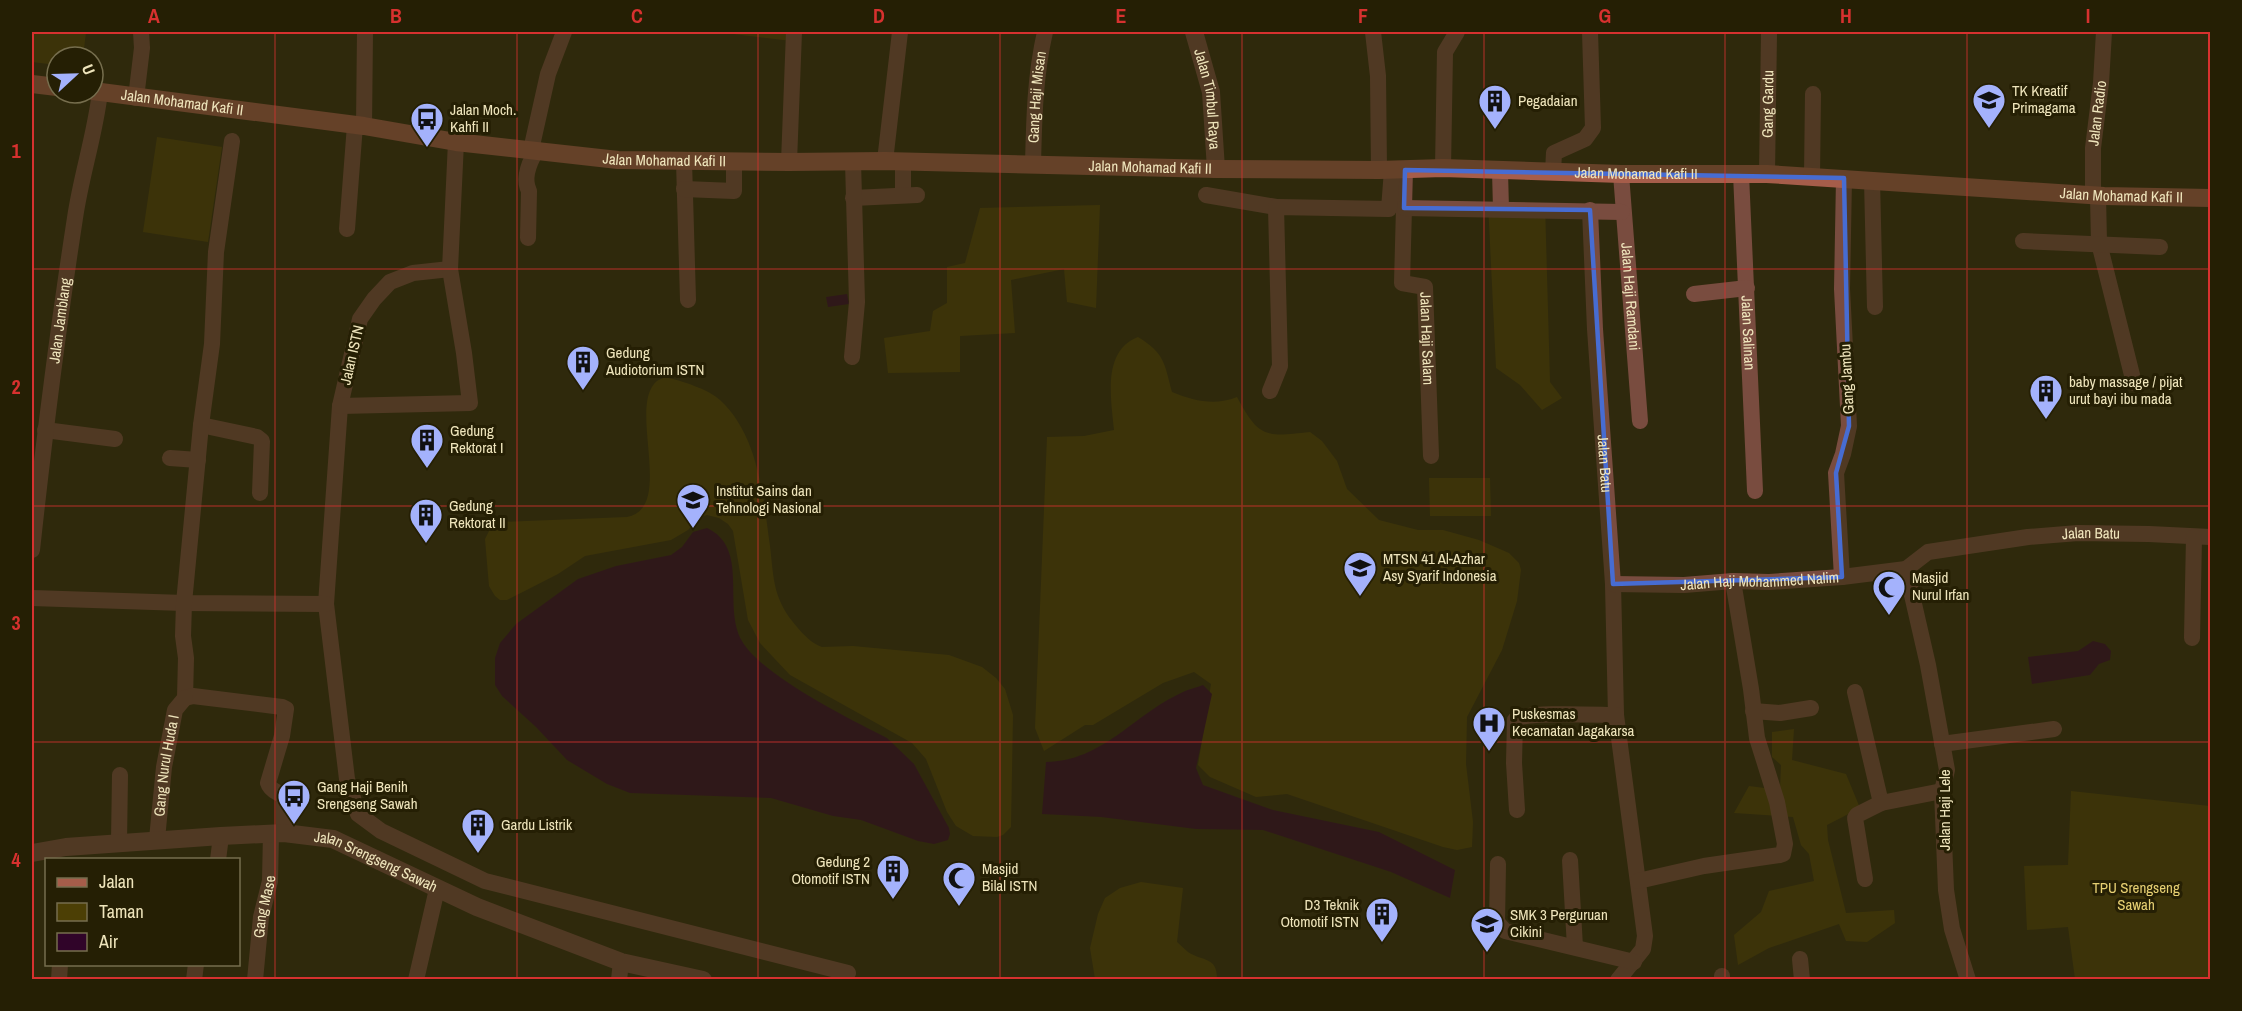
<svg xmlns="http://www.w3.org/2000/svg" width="2242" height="1011" viewBox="0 0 2242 1011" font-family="'Archivo Narrow',sans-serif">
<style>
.green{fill:#4c3f05}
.water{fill:#300429}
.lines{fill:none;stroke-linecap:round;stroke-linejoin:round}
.minor{stroke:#794c3f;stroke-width:16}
.tertiary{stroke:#794c3f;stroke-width:18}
.secondary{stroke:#a65d4a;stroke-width:18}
.marked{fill:none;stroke:#476cd2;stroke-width:4.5;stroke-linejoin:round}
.grid{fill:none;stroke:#d7312f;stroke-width:1.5;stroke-opacity:0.55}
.labels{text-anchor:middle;stroke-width:6;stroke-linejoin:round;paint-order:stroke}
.poi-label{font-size:15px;fill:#efe5bc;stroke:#251f04;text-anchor:start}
.street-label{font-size:15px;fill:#efe5bc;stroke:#251f04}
.park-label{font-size:15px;fill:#e6cf72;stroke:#251f04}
.neatline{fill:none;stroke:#d7312f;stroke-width:2}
.grid-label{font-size:20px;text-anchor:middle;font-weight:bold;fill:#d7312f}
</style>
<rect width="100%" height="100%" fill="#2f290d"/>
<path class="green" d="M32,32H86L83,57H57V65L32,62Z
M717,32H793L792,41Z
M157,137L222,147L208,242L143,232Z
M1488,202L1545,203L1550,382L1562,398L1542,410L1520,385L1496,368Z
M1100,205L1096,308L1067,302L1064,269L1011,280L1015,333L960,336V372L888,373L884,338L930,331L933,311L947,303V267L965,263L980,208Z
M1138,337C1165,354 1164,362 1172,392C1194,401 1215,406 1237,397C1259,438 1265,437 1310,432L1322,441L1337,461L1347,489L1379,520L1418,530H1443L1479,540L1509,553L1519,563L1521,570L1517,601L1502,650L1467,717L1466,764L1473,822L1472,847L1457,850L1443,847L1287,794L1256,797L1210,777L1198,765L1211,684L1194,672L1163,683L1093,725H1085L1044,751L1035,728L1047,437L1084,436L1114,430C1111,398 1102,351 1138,337Z
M665,377C680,380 710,390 720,400C759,436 763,497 770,546C774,581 773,599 797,627C803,634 812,644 822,647L853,646L949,655L982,667L996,678L1005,689L1013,715L1011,827L1003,835L997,837L973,836L956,826L947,812L926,759L912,743L790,675L760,643L748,620L733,531L728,524L719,518L707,515L700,517L688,530L671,540L585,556L558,574L507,600H500L495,596L489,586L485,539L492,525L500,522L627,517C674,508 630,413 654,384C657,380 661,379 665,377Z
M1429,478H1490L1491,516H1430Z
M1794,729L1792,760L1846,774L1860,808L1827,825L1828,840L1846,913L1894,910L1895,923L1867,942L1846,941L1839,924L1769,948L1738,965L1734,935L1761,912L1769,891L1814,881L1809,854L1801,845L1793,817L1734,813L1749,786L1780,790L1781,765L1772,757V732Z
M2071,791L2210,806V979H2075L2068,927L2027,930L2024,866L2068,865Z
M1141,882L1183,888L1177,942C1181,945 1184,949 1188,952C1203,962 1217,956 1217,979H1095L1090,948L1098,914L1105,898L1120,888Z"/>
<path class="water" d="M847,294L849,304L828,307L826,297Z
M707,528C750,548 722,606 742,641C761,675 851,720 887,738L914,764L949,828L950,834L948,840L934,844L918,841L861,820L833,816L771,798L630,793L607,784L567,760L536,727L502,696L495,685V658L500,643L516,624L578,579L616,566L671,555L682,547L693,532Z
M2093,641L2105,644L2111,651L2110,660L2099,664L2090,675L2032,684L2028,657L2078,651Z
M1203,685L1212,694L1196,768L1203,785L1273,810L1379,832L1455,870L1450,898L1391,872L1263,830L1196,829L1101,817L1042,814L1046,762C1103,761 1133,715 1181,693C1188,689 1196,688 1203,685Z"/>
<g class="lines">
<g class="minor">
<path d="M1373,32L1378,76L1379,170"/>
<path d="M136,98L142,48L141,32"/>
<path d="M364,126L365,32"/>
<path d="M531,150L548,74L564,32"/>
<path d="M684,161L688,300"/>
<path d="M885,161L900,32"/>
<path d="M789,162L794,32"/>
<path id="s1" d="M1033,165C1034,120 1035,75 1045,32"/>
<path d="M1443,168L1445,52L1457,32"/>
<path id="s2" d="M1405,170L1402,283L1425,287L1431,456"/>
<path d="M1500,171L1501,209"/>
<path d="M1553,172L1554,153L1585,139L1593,128L1590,32"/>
<path id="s3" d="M1621,174L1640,421"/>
<path id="s4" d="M1741,174L1755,491"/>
<path id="s5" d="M1767,174L1769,32"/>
<path d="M1812,176L1813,94"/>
<path d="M1872,180L1875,307"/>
<path d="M684,189L734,191V162"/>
<path d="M903,195V162"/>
<path d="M1206,195L1276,207"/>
<path id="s6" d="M2093,195V148L2101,83L2104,32"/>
<path d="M2098,196L2099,243L2134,383"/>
<path d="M853,198L917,195"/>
<path d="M1404,208L1622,212"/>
<path id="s7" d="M1590,210L1595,329L1613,584L1616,715L1645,936L1643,949L1618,980"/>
<path d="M347,229L355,125"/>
<path d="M528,238L529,191C523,179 529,163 536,151"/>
<path d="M2023,241L2160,247"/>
<path d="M450,269L413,273L390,282L374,299L360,319L340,406L326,604L347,779L358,814L381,831L485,881L848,973"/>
<path d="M1694,294L1747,288"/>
<path d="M852,357L857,302L853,162"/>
<path d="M1270,391L1280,366L1276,207L1389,209L1392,170"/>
<path d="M340,406L470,403L464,353L450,269L456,142"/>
<path d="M201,425L257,437L262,441L260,493"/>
<path d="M45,430L115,439"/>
<path d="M170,458L198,460"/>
<path id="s8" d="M32,550C44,439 58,328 75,218C81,176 95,135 100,92"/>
<path d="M1906,569L1928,665L1947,770L1942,791L1946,890L1952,929L1968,980"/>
<path id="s9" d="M1906,569L1928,552L2028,537L2078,533L2149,534L2210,537"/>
<path d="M1842,577L1836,473L1843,454L1849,426L1842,289L1844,178"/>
<path id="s10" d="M1613,584L1684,585L1733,581L1769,582L1842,577L1906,569"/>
<path d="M32,598L184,603L326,604"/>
<path d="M2192,638L2194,537"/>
<path d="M1855,692L1881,803"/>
<path d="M185,698L186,658L183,636L184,603L201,425L212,344L216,252L232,141"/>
<path d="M185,698L193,696L282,707L286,709L282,736L268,783C271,793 280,791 284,798V833"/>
<path d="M1753,711L1780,713L1811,708"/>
<path d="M1942,744L2054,729"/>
<path d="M1517,810L1514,763L1515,720C1525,711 1599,715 1616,715"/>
<path id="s11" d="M157,839L164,767L175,710L185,698"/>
<path d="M119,842L120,775"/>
<path d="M218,860L221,836"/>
<path d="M1570,860L1575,947"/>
<path d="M1498,864L1497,922L1505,931L1634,962"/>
<path d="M1865,879L1855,818L1857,815L1881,803L1942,791"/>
<path d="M1638,881L1704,866L1780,855L1783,854L1785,844L1777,802L1757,738L1751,689L1733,581"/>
<path d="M1800,959L1802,980"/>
<path d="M1722,976V980"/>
<path d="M59,980L60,964"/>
<path d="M194,980L196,964"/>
<path id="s12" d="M255,980L261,917L270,881L271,833"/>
<path d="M416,980L437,889"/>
<path d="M619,980L621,962"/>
</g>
<g class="tertiary">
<path id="s13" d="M1194,32L1211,92L1216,169"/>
<path id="s14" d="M32,853L66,847L221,836L284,833L333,839L477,907L621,962L703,980"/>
</g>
<g class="secondary">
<path d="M32,84L57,87"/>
<path id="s15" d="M93,91L364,126L456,142L618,160L789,162L885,161L1216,169L1379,170L1443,168L1621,174H1767L2104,196L2210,198"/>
</g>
</g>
<path d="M0 0H2242V1011H0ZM1405,170L1844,178L1849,426L1836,473L1842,577L1613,584L1590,210L1404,208Z" fill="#2f290d" fill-opacity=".55" fill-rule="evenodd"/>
<path class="marked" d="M1405,170L1844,178L1849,426L1836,473L1842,577L1613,584L1590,210L1404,208Z"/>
<path class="grid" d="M275,32V980M517,32V980M758,32V980M1000,32V980M1242,32V980M1484,32V980M1725,32V980M1967,32V980M32,269H2210M32,506H2210M32,742H2210"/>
<defs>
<symbol id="school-pin" viewBox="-11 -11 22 30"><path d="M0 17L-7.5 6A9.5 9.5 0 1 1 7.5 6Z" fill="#a4b2fc" stroke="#251f04"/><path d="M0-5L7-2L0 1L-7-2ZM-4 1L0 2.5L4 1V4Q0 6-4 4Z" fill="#111"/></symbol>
<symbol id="building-pin" viewBox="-11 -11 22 30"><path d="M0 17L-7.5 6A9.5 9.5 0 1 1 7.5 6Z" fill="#a4b2fc" stroke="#251f04"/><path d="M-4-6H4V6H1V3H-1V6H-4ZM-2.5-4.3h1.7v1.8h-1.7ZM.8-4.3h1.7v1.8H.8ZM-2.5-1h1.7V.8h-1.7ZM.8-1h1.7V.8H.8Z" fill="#111"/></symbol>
<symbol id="bus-pin" viewBox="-11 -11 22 30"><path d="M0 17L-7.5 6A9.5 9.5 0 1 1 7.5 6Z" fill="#a4b2fc" stroke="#251f04"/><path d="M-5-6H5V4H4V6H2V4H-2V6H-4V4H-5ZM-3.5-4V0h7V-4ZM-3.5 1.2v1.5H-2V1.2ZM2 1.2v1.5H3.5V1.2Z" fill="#111"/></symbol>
<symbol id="university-pin" viewBox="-11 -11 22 30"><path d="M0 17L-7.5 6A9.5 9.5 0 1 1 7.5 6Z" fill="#a4b2fc" stroke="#251f04"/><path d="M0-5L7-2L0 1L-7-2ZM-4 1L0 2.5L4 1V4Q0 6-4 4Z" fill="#111"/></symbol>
<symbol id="mosque-pin" viewBox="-11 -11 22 30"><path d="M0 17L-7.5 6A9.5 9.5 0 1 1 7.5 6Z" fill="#a4b2fc" stroke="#251f04"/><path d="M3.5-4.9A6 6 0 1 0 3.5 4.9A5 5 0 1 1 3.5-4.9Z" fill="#111"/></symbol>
<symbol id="hospital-pin" viewBox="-11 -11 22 30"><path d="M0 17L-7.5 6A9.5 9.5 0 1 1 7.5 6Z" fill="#a4b2fc" stroke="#251f04"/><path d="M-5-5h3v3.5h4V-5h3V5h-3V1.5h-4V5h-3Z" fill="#111"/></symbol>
</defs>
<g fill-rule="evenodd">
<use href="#school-pin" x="1970" y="81" width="38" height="52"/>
<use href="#building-pin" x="1476" y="82" width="38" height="52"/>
<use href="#bus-pin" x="408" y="100" width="38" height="52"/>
<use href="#building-pin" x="564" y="343" width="38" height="52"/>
<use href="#building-pin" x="2027" y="372" width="38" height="52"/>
<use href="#building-pin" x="408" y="421" width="38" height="52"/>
<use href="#university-pin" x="674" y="481" width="38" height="52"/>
<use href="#building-pin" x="407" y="496" width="38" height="52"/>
<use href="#school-pin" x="1341" y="549" width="38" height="52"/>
<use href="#mosque-pin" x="1870" y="568" width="38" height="52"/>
<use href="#hospital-pin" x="1470" y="704" width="38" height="52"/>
<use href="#bus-pin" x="275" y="777" width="38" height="52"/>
<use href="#building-pin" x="459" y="806" width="38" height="52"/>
<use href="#building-pin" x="874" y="852" width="38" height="52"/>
<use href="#mosque-pin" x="940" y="859" width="38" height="52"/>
<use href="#building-pin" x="1363" y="895" width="38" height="52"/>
<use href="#school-pin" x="1468" y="905" width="38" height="52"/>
</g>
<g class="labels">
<g class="poi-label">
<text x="2012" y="96">TK Kreatif<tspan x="2012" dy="17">Primagama</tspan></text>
<text x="1518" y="106">Pegadaian</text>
<text x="450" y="115">Jalan Moch.<tspan x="450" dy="17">Kahfi II</tspan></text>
<text x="606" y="358">Gedung<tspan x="606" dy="17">Audiotorium ISTN</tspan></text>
<text x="2069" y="387">baby massage / pijat<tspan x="2069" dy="17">urut bayi ibu mada</tspan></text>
<text x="450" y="436">Gedung<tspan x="450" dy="17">Rektorat I</tspan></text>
<text x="716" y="496">Institut Sains dan<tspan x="716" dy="17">Tehnologi Nasional</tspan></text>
<text x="449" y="511">Gedung<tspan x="449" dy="17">Rektorat II</tspan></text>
<text x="1383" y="564">MTSN 41 Al-Azhar<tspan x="1383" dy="17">Asy Syarif Indonesia</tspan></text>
<text x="1912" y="583">Masjid<tspan x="1912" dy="17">Nurul Irfan</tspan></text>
<text x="1512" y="719">Puskesmas<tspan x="1512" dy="17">Kecamatan Jagakarsa</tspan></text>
<text x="317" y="792">Gang Haji Benih<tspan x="317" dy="17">Srengseng Sawah</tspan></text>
<text x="501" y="830">Gardu Listrik</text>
<text x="870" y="867" text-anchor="end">Gedung 2<tspan x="870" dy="17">Otomotif ISTN</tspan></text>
<text x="982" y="874">Masjid<tspan x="982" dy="17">Bilal ISTN</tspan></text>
<text x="1359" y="910" text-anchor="end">D3 Teknik<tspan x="1359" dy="17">Otomotif ISTN</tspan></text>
<text x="1510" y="920">SMK 3 Perguruan<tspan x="1510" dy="17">Cikini</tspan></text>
</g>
<g class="street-label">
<text dy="5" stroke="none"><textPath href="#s1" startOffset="68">Gang Haji Misan</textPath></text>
<text dy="5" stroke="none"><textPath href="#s13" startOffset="69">Jalan Timbul Raya</textPath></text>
<text dy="5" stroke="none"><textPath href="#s15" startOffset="90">Jalan Mohamad Kafi II</textPath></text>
<text dy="5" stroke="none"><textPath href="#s5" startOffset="70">Gang Gardu</textPath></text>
<text dy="5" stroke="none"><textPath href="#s6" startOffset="82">Jalan Radio</textPath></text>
<text dy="5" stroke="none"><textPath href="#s15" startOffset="576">Jalan Mohamad Kafi II</textPath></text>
<text dy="5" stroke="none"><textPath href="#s15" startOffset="1062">Jalan Mohamad Kafi II</textPath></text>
<text dy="5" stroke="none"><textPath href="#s15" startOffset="1548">Jalan Mohamad Kafi II</textPath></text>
<text dy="5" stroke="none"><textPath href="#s15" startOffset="2034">Jalan Mohamad Kafi II</textPath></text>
<text dy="5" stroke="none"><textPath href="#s3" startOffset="123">Jalan Haji Ramdani</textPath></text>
<text dy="5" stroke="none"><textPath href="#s8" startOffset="231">Jalan Jamblang</textPath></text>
<text dy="5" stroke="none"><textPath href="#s4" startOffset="159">Jalan Salinan</textPath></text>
<text dy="5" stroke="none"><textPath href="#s2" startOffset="188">Jalan Haji Salam</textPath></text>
<text transform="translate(352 355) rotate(-77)" y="5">Jalan ISTN</text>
<text transform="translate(1847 379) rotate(-93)" y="5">Gang Jambu</text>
<text dy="5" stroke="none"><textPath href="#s7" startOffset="254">Jalan Batu</textPath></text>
<text dy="5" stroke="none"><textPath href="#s9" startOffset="192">Jalan Batu</textPath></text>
<text dy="5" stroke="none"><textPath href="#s10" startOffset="147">Jalan Haji Mohammed Nalim</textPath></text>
<text dy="5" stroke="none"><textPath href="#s11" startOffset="74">Gang Nurul Huda I</textPath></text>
<text transform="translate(1945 810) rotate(-90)" y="5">Jalan Haji Lele</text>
<text dy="5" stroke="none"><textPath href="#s14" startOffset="350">Jalan Srengseng Sawah</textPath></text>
<text dy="5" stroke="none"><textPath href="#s12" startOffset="74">Gang Mase</textPath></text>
</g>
<g class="park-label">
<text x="2136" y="893">TPU Srengseng<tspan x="2136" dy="17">Sawah</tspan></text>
</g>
</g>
<rect width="2242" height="1011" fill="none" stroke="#251f04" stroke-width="66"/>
<rect x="45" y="858" width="195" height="108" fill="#251f04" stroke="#766e4e" stroke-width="1.5"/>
<rect x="57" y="878" width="30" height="9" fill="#a65d4a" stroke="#766e4e" stroke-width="1.5"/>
<text x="99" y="888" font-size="18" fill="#efe5bc">Jalan</text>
<rect x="57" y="903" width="30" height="18" fill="#4c3f05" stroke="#766e4e" stroke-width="1.5"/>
<text x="99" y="918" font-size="18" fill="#efe5bc">Taman</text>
<rect x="57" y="933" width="30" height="18" fill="#300429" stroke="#766e4e" stroke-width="1.5"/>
<text x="99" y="948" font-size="18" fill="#efe5bc">Air</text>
<g transform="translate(75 75) rotate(68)"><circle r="28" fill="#251f04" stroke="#766e4e" stroke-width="1.5"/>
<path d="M0-4.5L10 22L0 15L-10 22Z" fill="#a4b2fc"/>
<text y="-9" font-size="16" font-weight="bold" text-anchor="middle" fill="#efe5bc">U</text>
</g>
<rect x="33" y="33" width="2176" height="945" class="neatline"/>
<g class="grid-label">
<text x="154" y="23">A</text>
<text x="396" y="23">B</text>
<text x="637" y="23">C</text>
<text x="879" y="23">D</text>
<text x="1121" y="23">E</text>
<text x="1363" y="23">F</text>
<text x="1605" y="23">G</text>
<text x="1846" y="23">H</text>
<text x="2088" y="23">I</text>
<text x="16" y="158">1</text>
<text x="16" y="394">2</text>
<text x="16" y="630">3</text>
<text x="16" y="867">4</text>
</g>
</svg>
